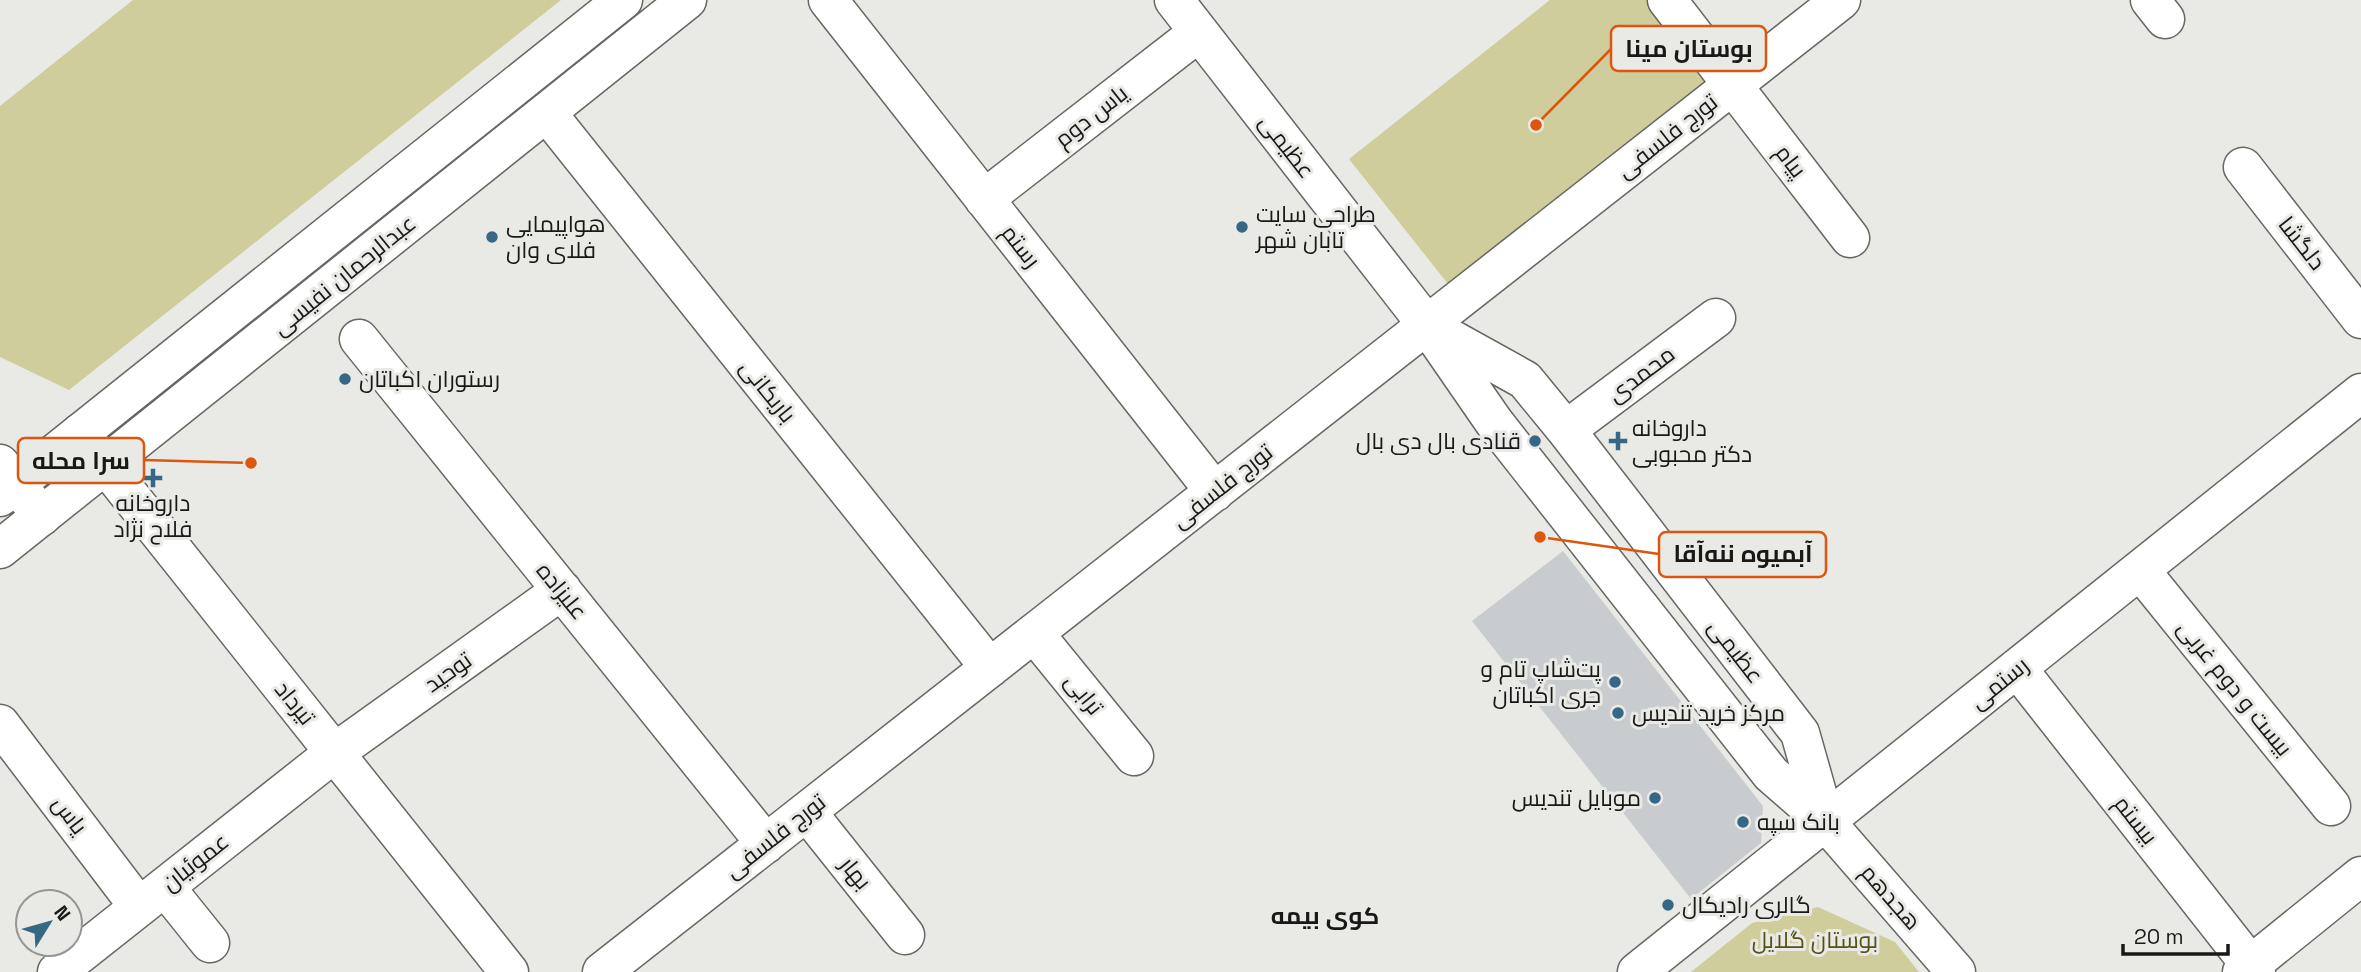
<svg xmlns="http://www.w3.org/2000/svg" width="2361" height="972" viewBox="0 0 2361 972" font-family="'Space Grotesk',Cairo,sans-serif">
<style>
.green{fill:#cfcd9c}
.building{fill:#c9ccce}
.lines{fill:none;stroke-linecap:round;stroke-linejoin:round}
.minor-casing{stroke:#666663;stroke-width:41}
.major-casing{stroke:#666663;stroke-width:41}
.minor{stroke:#fff;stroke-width:38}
.major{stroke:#fff;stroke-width:38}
.poi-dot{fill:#346884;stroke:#e9e9e5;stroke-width:2.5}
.labels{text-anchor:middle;stroke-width:6;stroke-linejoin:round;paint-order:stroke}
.street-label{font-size:23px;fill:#181817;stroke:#e9e9e5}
.poi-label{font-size:23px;fill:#181817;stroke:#e9e9e5;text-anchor:start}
.park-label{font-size:23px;fill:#555215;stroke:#e9e9e5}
.neighbourhood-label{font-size:24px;font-weight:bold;fill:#181817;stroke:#e9e9e5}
.leader{fill:none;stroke:#de560d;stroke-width:2.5}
.callout-dot{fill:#de560d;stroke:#e9e9e5;stroke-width:2.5}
.callout{fill:#e9e9e5;stroke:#de560d;stroke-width:2.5}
.callout-label{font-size:24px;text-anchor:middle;font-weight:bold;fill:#181817}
</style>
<rect width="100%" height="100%" fill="#e9e9e5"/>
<path class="green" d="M133,0H561L69,390L0,357V106Z
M1550,0H1651L1723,91L1452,289L1349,159Z
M1818,907L1895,942L1919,972H1691L1752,923Z"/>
<path class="building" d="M1563,551L1763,806L1761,843L1691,899L1472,621Z"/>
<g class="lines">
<defs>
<path id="minor" d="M828,0L1215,492
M1174,0L1427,325L1494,422L1771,774L1825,821L1956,972
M1667,0L1850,238
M2150,0L2165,19
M547,113L990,668
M2243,167L2361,319
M984,199L1199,32
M1435,330L1525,380L1566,430L1800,733L1825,821
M359,339L766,844
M1566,430L1716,318
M80,433L509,972
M0,464L42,516
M2140,570L2331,806
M1034,633L1134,756
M2017,668L2256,972
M0,724L139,907
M807,812L905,935
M165,887L210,943
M57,972L334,753L562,590
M602,972L1841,0
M1637,972L2361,393
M2242,972L2361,876"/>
<path id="major" d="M0,497L623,0
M0,549L687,0"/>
</defs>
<use href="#minor" class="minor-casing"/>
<use href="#major" class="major-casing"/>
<use href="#minor" class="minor"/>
<use href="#major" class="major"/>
</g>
<g class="poi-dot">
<circle cx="1242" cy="227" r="7"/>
<circle cx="492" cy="237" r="7"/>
<circle cx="345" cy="379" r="7"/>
<circle cx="1535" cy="441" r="7"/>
<path d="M1614.5 430.5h7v7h7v7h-7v7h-7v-7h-7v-7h7z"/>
<path d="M149.5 467.5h7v7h7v7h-7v7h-7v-7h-7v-7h7z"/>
<circle cx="1615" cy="682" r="7"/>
<circle cx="1618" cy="713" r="7"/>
<circle cx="1655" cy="798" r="7"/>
<circle cx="1743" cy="822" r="7"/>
<circle cx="1668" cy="905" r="7"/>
</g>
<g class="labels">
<g class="street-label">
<text transform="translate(1091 116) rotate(-38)" y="8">یاس دوم</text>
<text transform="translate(1667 136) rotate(-38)" y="8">تورج فلسفی</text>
<text transform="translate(1287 146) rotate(52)" y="8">عظیمی</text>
<text transform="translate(1791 161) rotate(53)" y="8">پیام</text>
<text transform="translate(2302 243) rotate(52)" y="8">دلگشا</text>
<text transform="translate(1021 246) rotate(52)" y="8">رستم</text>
<text transform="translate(344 275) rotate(-39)" y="8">عبدالرحمان نفیسی</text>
<text transform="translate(1641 374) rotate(-37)" y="8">محمدی</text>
<text transform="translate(768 391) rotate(51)" y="8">باریکانی</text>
<text transform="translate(1222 486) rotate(-38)" y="8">تورج فلسفی</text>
<text transform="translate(562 591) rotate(51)" y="8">علیزاده</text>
<text transform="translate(1736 651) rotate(52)" y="8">عظیمی</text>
<text transform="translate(448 672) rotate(-35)" y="8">توحید</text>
<text transform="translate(1999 683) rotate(-39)" y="8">رستمی</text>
<text transform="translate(2235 688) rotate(51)" y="8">بیست و دوم غربی</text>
<text transform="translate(1084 694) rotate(51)" y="8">ترابی</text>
<text transform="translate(295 703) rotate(51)" y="8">تیرداد</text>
<text transform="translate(70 815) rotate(53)" y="8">یاس</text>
<text transform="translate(2136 820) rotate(52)" y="8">بیستم</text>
<text transform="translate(775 836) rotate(-38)" y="8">تورج فلسفی</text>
<text transform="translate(195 862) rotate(-38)" y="8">عموئیان</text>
<text transform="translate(856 873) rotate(51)" y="8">بهار</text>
<text transform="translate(1891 897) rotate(49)" y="8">هجدهم</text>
</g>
<g class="poi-label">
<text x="1256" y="222">طراحی سایت<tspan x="1256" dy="26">تابان شهر</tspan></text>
<text x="506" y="232">هواپیمایی<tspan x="506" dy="26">فلای وان</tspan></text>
<text x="359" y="387">رستوران اکباتان</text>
<text x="1632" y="436">داروخانه<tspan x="1632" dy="26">دکتر محبوبی</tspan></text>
<text x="1521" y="449" text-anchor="end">قنادی بال دی بال</text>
<text x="153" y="511" text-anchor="middle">داروخانه<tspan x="153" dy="26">فلاح نژاد</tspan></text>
<text x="1601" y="677" text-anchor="end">پت‌شاپ تام و<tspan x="1601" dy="26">جری اکباتان</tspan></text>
<text x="1632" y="721">مرکز خرید تندیس</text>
<text x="1641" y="806" text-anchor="end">موبایل تندیس</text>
<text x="1757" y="830">بانک سپه</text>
<text x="1682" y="913">گالری رادیکال</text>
</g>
<g class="park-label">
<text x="1815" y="948">بوستان گلایل</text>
</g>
<g class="neighbourhood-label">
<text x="1325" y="924">کوی بیمه</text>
</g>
</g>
<path class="leader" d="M1536 125L1611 49M251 463L144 460M1540 537L1659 554"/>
<g class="callout-dot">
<circle cx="1536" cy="125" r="7"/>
<circle cx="251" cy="463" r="7"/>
<circle cx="1540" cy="537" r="7"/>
</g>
<g class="callout">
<rect x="1611" y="26" width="155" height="45" rx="7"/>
<rect x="18" y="438" width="126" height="45" rx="7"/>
<rect x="1659" y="532" width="167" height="45" rx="7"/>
</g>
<g class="callout-label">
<text x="1689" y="57">بوستان مینا</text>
<text x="81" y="469">سرا محله</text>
<text x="1743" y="562">آبمیوه ننه‌آقا</text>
</g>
<g transform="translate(49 923) rotate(53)"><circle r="33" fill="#e9e9e5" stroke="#959593" stroke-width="2"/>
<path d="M0-5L12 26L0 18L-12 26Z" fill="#346884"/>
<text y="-10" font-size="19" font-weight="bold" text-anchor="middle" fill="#181817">N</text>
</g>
<path d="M2123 944v10h105v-10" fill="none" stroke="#181817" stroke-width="3.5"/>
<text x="2134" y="944" font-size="21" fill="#181817" stroke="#e9e9e5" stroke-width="5" paint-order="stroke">20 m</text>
</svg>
